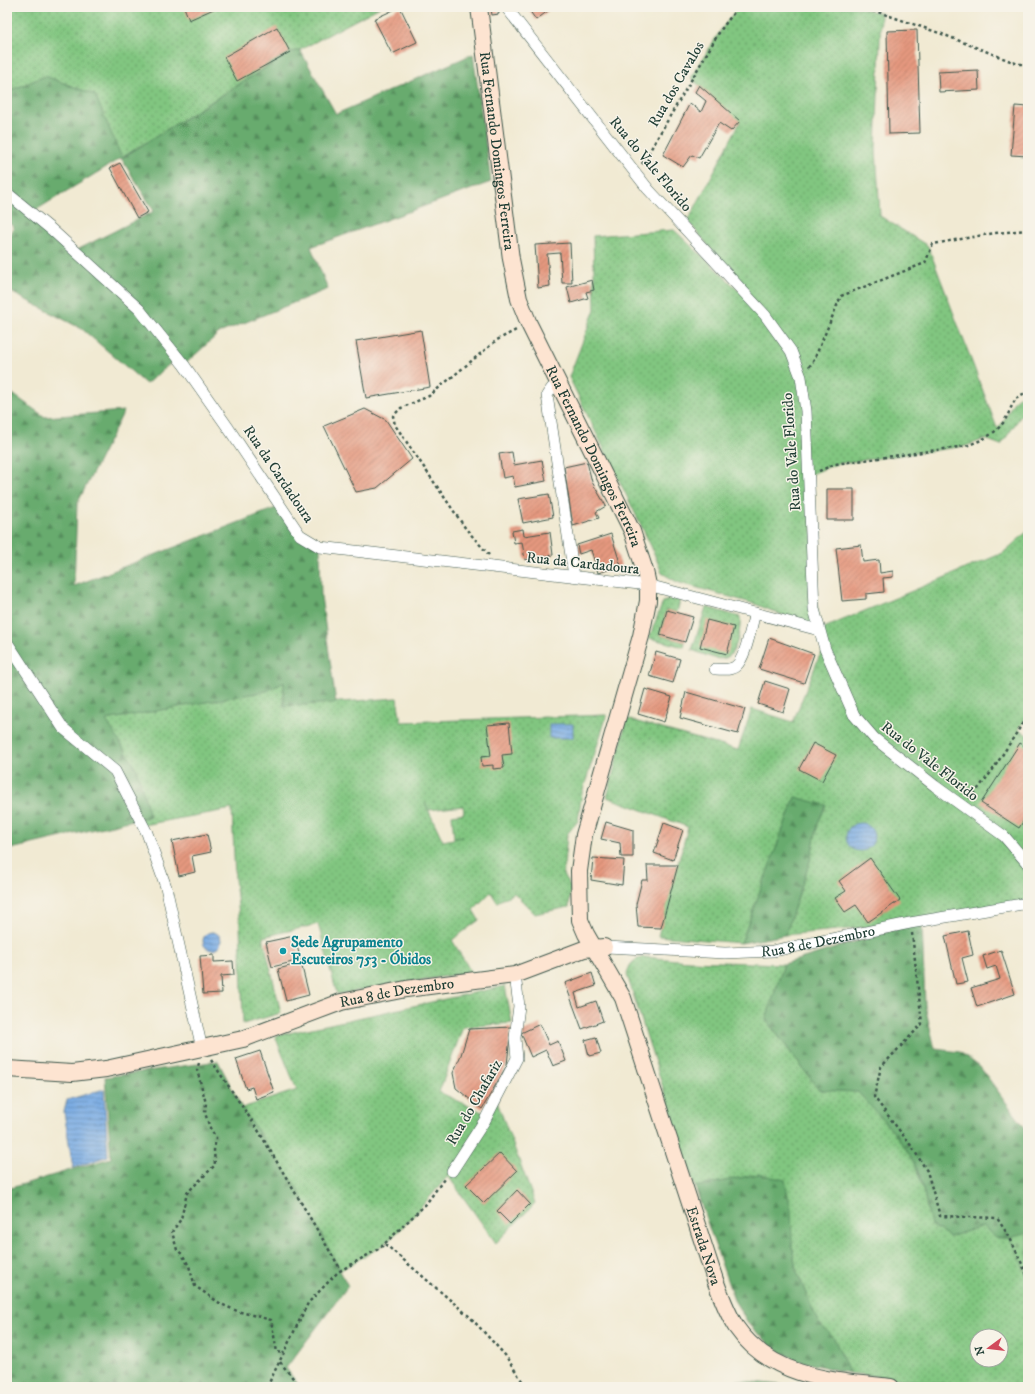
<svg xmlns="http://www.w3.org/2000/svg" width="1035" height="1394" viewBox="0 0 1035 1394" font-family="'IM FELL DW Pica',serif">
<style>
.grass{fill:url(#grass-dots);stroke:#50825a;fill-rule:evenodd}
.forest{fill:url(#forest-firs);stroke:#447451;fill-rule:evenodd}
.cemetery{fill:url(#cemetery-stones);stroke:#50825a}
.water{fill:url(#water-rules);stroke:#4c748c}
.building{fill:url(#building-hatch)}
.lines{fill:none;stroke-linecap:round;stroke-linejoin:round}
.street-casing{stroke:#3e574c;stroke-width:12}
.secondary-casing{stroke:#3e574c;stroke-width:18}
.path{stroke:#3e574c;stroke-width:2.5;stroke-dasharray:3 3;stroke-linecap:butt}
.street{stroke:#fff;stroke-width:11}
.secondary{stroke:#fde4d1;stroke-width:16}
.culture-dot{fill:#0f9aa8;stroke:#f7f3e8;stroke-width:1.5}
.labels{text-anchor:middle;stroke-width:3;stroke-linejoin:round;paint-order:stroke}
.street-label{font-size:15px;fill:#1f3d34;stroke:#f7f3e8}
.culture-label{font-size:15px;font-weight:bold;fill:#0d838f;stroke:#f7f3e8;text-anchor:start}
</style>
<defs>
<pattern id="grass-dots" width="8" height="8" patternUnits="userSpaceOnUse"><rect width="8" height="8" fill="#81c680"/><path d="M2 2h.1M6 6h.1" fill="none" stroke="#69a26a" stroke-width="1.8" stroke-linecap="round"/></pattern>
<pattern id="forest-firs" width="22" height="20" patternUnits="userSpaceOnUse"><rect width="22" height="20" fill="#68ab6e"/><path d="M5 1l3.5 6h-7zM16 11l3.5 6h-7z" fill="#558c5b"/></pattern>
<pattern id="cemetery-stones" width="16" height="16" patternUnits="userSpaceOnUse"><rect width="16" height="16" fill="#81c680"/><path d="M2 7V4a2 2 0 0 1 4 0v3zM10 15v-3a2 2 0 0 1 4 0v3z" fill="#69a26a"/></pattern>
<pattern id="water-rules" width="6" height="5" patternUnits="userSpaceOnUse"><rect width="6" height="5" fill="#78aae3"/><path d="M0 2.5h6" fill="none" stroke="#628cb9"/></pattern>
<pattern id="building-hatch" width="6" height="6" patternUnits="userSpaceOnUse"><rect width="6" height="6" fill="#e5987f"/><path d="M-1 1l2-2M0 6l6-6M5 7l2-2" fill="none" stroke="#b97d69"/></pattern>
</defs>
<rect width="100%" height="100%" fill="#f7f3e8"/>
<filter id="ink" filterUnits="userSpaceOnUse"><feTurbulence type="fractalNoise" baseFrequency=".025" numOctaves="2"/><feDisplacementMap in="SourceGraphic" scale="8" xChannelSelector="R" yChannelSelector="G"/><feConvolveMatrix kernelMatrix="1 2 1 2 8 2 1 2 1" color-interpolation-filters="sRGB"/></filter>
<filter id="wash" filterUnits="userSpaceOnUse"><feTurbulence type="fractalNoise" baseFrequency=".012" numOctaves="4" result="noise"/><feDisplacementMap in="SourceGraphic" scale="16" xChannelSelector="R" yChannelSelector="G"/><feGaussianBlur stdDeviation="0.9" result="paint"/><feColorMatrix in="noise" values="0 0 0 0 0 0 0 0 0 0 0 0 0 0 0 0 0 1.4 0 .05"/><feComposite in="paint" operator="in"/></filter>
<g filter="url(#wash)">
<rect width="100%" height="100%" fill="#f1ead3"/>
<path class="grass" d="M7,7H380L300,50L290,52L121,158L95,95L45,76L7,92Z
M738,7H855L881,13L876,149L880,216L928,246L997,428C1012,417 1006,400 1028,392V412L1024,411L1001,445L985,439L966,446L836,464L809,475L819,630L1003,553L1028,531V566L1026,569L1028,572V715L1019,729L1028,736V903L910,923L785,935L810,861L818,823L826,806L795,797L741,943L658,936L688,827L607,797L627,719L738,750L752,709L793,722L819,657L825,649L819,630L755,604L677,582L662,573L651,546L569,377L595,309L593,236L674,230L762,312L688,221L740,122L691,78L720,31Z
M670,599L680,600L677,613L667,610L660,635L685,642L684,647L649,638L663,602Z
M706,607L740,617C741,626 739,633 737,642C729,669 712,657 692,650Z
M284,682V706L397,698L401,722L607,715L582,793L578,821L567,834L563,875L571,887L569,907L535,914L514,893L497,902L491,892L473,910L479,920L452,940L471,972L337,994L318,924L263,937L281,1013L243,1024L240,924L235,879L232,809L143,825L140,819L150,816L105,720L266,691ZM425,803L429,810L463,806L464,813L452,815L454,838L463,837L443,841Z
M644,957L689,961L784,964L766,1020L819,1090L858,1092C875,1111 898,1135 911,1157C920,1172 927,1207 931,1225L950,1237L983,1226L996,1238H1010L1028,1277V1387H970L849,1373L834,1338L818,1322L796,1270L792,1245L759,1174L695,1187L627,975C629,964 633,960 644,957ZM977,1336H1001V1360H977Z
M505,986L512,1023L463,1027L439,1092L486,1114L496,1099L535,1203L496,1243L448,1176L409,1221L385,1244L341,1270L242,1108L297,1090L275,1036Z"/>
<path class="forest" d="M300,50L336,114L473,54L491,182L311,247L328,289L219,333L184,365L178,357L146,384L82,329L7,290V244L14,227L7,222V92L45,76L95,95L122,158L291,52ZM121,158L154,211L75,251L31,213Z
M7,390L45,417L124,411L77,504L74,586L281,506L300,535L320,547L321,596L336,703L284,706V682L267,691L106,720L136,768L150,816L7,850Z
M795,797L826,805L818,823L810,861L785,935L741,943Z
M922,921L925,1006L935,1049L960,1052L980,1067L1028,1132V1233L1010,1238H996L983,1226L950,1237L931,1225C926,1204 922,1175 911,1157C897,1133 875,1112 858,1092L819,1090L766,1019L784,964Z
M218,1061L242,1108L300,1193L348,1286L286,1368L300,1387H7V1189L111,1158L105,1077Z
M759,1174L785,1180L791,1211L792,1245L796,1270L818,1322L834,1338L849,1373L799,1361L776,1350L750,1326L734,1300L695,1187Z
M737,1380L797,1387H740Z"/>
<path class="cemetery" d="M1028,1233V1277L1010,1238Z"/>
<path class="water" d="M549,724H573V738H549Z
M846 837a14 14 0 1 1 28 0a14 14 0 1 1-28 0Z
M203 941a9 9 0 1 1 18 0a9 9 0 1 1-18 0Z
M104,1089L108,1156L73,1168L64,1112L67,1100Z"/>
<g id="blocks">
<path class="building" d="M184,7H218L189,20Z
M400,7L417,42L392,54L374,19Z
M527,7H553L536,20Z
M498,8L499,14L492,15L491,9Z
M277,27L290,52L237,81L224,57Z
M917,30L920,133L889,134L887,31Z
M978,70L979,90L939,92L938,72Z
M699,85L740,121L731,131L719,123L699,158L692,155L683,167L663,155L690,103L701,112L706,101L695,92Z
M1015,106L1028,107V156L1011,155Z
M120,163L148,212L137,218L110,168Z
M570,243L572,283H562L560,253L547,254L550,286L538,288L535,245Z
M592,280L594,290L586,292L588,298L571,303L567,287Z
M421,330L430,387L366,398L356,341Z
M365,409L386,420L412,459L377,488L356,492L324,426Z
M512,452L514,465L542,460L546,481L515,487L513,476L503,478L499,454Z
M587,462L592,482L606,506L596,512L599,518L573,526L564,467Z
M827,489H854V520H827Z
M549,494L553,517L523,523L518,499Z
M523,529L524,536L550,532L553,555L525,560L522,542L514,543L512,531Z
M611,534L621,566L598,573L591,550L579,554L577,545Z
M861,545L863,562L879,560L880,573L893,571V577L883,578L884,592L866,594V599L842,601L836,548Z
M667,610L693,617L685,642L660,635Z
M707,620L734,627L727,654L700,647Z
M769,638L814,654L804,683L759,669Z
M656,652L680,659L673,683L649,676Z
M765,681L790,689L783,712L758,704Z
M645,689L672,697L664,722L638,714Z
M686,692L745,709L738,734L680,718Z
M509,723L512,754L502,755L504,768L493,769V765L482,766L481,757L491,756L487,725Z
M813,743L836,755L822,781L799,769Z
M1020,743L1028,748V814L1019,828L981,803Z
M606,822L633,830V857H621L620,843L601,839Z
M664,823L683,830L673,860L654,853Z
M207,834L211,852L192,856L195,872L179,876L172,841Z
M593,858L624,860L622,885L591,880Z
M870,858L900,900L868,922L856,905L845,912L835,898L846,891L839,881Z
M647,865H678L661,928L638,927L636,904L642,880H648Z
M968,931L973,955L962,958L968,982L956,984L945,936Z
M294,936L301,960L272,967L266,942Z
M1001,950L1015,994L977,1007L971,988L1000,979L996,966L987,969L983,956Z
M214,955V962L233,961L234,975L221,976L222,993L203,994L200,956Z
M301,963L309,995L286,1001L278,969Z
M592,973L596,986L575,993L579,1007L596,1001L603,1021L582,1029L565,983Z
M540,1024L549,1045L558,1041L566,1061L553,1066L546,1050L531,1057L521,1033Z
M511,1027L507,1065L482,1109L456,1088L453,1073L461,1055L469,1029Z
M596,1037L601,1053L589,1056L585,1040Z
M260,1051L274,1092L256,1099L252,1087L246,1089L236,1059Z
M500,1153L517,1171L484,1203L466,1185Z
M517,1190L530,1204L510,1224L497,1211Z"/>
</g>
</g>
<g filter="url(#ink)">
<use href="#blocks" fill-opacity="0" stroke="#3e574c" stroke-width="1"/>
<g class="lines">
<defs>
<g id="street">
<path d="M506,7L648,189L765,315L791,351L801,377L806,411L814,609L825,649L854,715L874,738L935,786L1004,836L1028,864"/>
<path d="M7,193L52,230L139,309L184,365L229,429L300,535L320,547L648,585L819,630"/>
<path d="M558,386L552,388L547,395L574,576"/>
<path d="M7,642L63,728L115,771L147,833L166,887L202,1049"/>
<path d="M715,669C722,669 730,671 736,666C746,658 751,626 755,613"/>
<path id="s1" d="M606,947L725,953L773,951L910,923L1028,903"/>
<path d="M452,1171L485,1120L517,1058L515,1038L519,1006L515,975"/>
</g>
<g id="secondary">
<path id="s2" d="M479,7L511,259L519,299L529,324L632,531L645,571L648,585V601L641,636L584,835L579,871L580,920L586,934L623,998L715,1280C721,1296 727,1313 736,1327C772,1379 835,1381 891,1387"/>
<path id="s3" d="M7,1069L72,1073L106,1069L243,1039L341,1002L406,989L515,975L584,949L604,947"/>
</g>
</defs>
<use href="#street" class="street-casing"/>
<use href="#secondary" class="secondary-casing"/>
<path class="path" d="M855,7L881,13L942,34L1018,64H1028
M642,164L720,31L738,7
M809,367L814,360L841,296L925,263L933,244L995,233L1028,230
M819,471L835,464L966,446C980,441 994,435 1003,423C1013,409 1010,398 1028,392
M489,555L466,529L395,425L393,416L401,408L429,396L497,340L518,329
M970,799L992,771L1028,715
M912,933L922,1024L881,1067L874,1097L912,1147L927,1171L940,1216L997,1218L1010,1238L1028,1277
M211,1060L258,1130L341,1270
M199,1063L197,1070L206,1103L205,1113L210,1128L216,1138L214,1150L215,1165L187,1193L181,1219L172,1232L177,1250L182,1254L189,1266L195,1286L221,1304L237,1311L271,1320L277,1352L284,1353
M385,1244L470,1317L505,1355L526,1387
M280,1362L300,1387
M267,1387L308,1303L338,1272L380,1248L426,1204L444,1179"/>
<use href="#street" class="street"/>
<use href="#secondary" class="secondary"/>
</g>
</g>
<circle class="culture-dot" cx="283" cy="951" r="4"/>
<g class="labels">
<g class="street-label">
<text transform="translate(676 84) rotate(-60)" y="5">Rua dos Cavalos</text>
<text dy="5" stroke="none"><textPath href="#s2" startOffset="145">Rua Fernando Domingos Ferreira</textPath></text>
<text transform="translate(651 164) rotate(50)" y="5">Rua do Vale Florido</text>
<text transform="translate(791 452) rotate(-94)" y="5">Rua do Vale Florido</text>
<text dy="5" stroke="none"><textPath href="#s2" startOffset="469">Rua Fernando Domingos Ferreira</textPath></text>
<text transform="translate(279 474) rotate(56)" y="5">Rua da Cardadoura</text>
<text transform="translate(583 563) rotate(6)" y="5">Rua da Cardadoura</text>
<text transform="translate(930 761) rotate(38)" y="5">Rua do Vale Florido</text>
<text dy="5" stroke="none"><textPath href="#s1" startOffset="213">Rua 8 de Dezembro</textPath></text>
<text dy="5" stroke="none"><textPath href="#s3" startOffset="401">Rua 8 de Dezembro</textPath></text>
<text transform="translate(474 1102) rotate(-60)" y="5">Rua do Chafariz</text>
<text dy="5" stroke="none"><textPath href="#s2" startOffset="1303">Estrada Nova</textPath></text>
</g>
<g class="culture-label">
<text x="291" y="947">Sede Agrupamento<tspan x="291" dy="17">Escuteiros 753 - Óbidos</tspan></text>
</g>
</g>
<rect width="1035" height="1394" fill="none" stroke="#f7f3e8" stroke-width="24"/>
<g transform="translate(989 1348) rotate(255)"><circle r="19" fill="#f7f3e8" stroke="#a1aaa0"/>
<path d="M0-3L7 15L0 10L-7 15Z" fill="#d1495b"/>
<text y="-6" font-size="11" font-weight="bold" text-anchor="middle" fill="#1f3d34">N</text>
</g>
</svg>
